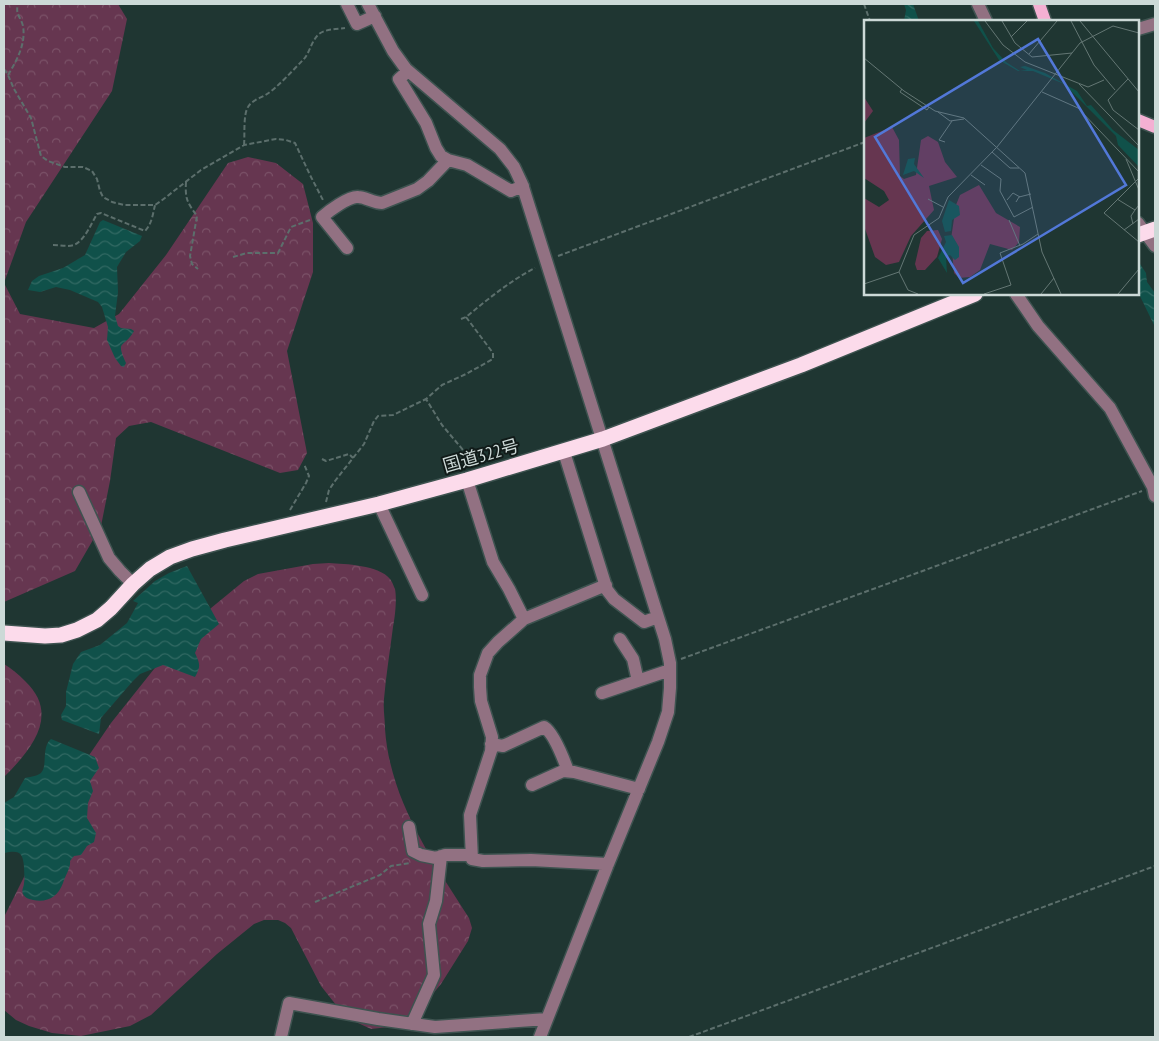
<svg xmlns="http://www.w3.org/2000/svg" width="1159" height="1041" viewBox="0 0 1159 1041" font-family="'PT Sans Narrow','Noto Sans JP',sans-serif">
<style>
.forest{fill:url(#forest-crowns)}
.water{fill:url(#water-waves)}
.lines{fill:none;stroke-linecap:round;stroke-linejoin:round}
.minor-casing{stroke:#3e5350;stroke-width:15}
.major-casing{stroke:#3e5350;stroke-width:15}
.highway-casing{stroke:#3e5350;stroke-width:18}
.path{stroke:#5c6f6c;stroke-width:2;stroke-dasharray:5 2.5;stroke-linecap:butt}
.minor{stroke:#927182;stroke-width:12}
.major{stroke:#f4b0d3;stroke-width:12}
.highway{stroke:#fcdbeb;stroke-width:15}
.labels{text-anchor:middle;stroke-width:4;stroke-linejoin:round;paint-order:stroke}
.street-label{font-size:18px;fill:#ccd9d7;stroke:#111b19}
.inset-road{fill:none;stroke:#647774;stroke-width:1}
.view{fill:#5278d8;fill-opacity:0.15;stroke:#5278d8;stroke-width:2.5}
.inset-edge{fill:none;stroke:#ccd9d7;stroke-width:2.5}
</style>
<defs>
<pattern id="forest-crowns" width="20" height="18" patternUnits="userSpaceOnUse" patternTransform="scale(1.25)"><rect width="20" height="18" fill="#663650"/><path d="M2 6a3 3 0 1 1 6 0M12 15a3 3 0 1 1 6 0" fill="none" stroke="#7b5268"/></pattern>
<pattern id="water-waves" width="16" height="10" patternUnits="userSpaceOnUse" patternTransform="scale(1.25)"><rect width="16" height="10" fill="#10514a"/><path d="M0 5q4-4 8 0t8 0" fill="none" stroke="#326963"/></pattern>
</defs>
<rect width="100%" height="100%" fill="#1f3632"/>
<path class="forest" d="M4,4H118L127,19L112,91L26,222L4,283L20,314L94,328L119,314L166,255L228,163L248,157L276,163L303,184L313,223V272L287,351L307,453L298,470L280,473L151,422L129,426L116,438L110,481L101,526L75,571L4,602Z
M329,563C345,564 379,565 390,579C392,581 394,587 395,589C397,599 395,617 393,627C390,651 386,675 384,699C383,709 385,719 385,729C390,800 432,860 469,918L472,928L468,941L441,984L422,1007L408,1018L389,1027L371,1029L358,1023L344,1015L321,986L291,928L285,923L278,920H264L254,924L217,954L151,1015L130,1026L81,1036L52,1033L29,1026L16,1020L4,1010V917L54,817L77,773L111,723L158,664L205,613L244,581L258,574L313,564Z
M4,664C12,669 18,674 25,681C61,715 31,750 4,777Z"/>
<path class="water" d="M904,4H913L919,21H904L906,10Z
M103,220L142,236L140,241L126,252L117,267L118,292L115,316L118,326L121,328L131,329L134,331C124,349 115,339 126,363L124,367L121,366L115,358L107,340L108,327L102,307L98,302L70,290L56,287L40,292L28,290L32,281L39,276L63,268L85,255L100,222Z
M1138,261L1146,273L1147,282L1155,293V327L1138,292Z
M187,566L219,624L201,639L195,653C200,664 201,666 195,677L163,665L140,674L132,682L101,718L99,734L62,720L61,715L66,706V692L73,664L81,652L100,645L127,623L138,603L133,601L155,581L169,573Z
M51,739L95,757L99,768L90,781L93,791L88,803L87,818L96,833L94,842L87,846L81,855L74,856L70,861C71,868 65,876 63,883C58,897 47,903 33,900C29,899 25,898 23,894C21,890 24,887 24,883C25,878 24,872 24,867C23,851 18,850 4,853V803L14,797L25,778C30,777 37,776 41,773C48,766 41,747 51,739Z"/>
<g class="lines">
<defs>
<path id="minor" d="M347,4L357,24L375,16
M368,4L393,51L406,69L500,149L514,167L522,184L658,617L665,639L670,663V688L668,712L658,742L608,864L540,1037
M978,4L986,21
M1138,29L1155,24
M408,71L399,79L426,123L436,148L441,156L448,160L467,165L511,191L523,186
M1138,223L1155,246
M347,248L322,217C329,211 349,196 358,197C365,197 374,203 382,203L417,189L428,181L448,160
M1016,294L1038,326L1110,408L1153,487L1155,496
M564,452L607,590L614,599L644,622L658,617
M467,480L493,562L509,589L524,619L498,642L488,653L480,675V687L481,701L492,737L491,751L470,815L472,859L483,861L531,860L608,864
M79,492L109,558L120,571L133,584
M379,504L422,595
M524,619L606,585
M620,639L633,659L638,681
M602,693L670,670
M491,744L503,746L544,727C554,733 564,760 568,771
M532,785L563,771L574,772L639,789
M409,827L413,851L421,855L436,858L445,855H472
M412,1024L434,975L429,924L436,901L441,856
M281,1037L289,1003L378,1019L435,1027L547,1019"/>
<path id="major" d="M1039,4L1045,21
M1138,120L1155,127"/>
<path id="highway" d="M1138,235L1155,229
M4,633L45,636L61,635L77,630L97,620L111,608L133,584L150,569L170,557L192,549L225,540L379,504L467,480L603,439L801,365L975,294"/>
</defs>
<use href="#minor" class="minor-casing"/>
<use href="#major" class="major-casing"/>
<use href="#highway" class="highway-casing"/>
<path class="path" d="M864,4L870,21
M4,69L8,75L14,89L31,118L41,156L48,161L65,167H83L92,171L97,179L100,191L103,197L112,202L124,205H155L161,201L201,170L244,145L276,139L286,140L295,143L310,175L324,202
M8,75C17,60 26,44 23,26C21,17 15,15 18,4
M244,145C245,135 243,115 248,107C252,100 261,98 267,94C278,87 293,70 303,60C310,53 311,41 319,34C325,29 337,29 345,28
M186,182C185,199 187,202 197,216L190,256L192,264L198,269
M53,245C60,245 68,247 74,245C85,240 91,224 97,214L101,213L145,231C152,224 153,213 155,205
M558,256L865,142
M233,257L247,253H278L291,227L310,220
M466,317L493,353V359L466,374L442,385L426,399L442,425L474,463
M461,319L466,317C488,299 510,281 535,268
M322,459L326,461L349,454L353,458
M326,502L329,490L335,481L364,444L374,421L378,416L393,415L426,399
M290,510L306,483L309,476L304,464
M681,659L1142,491
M315,902L380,875L391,866L410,863
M689,1037L1155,866"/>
<use href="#minor" class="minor"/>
<use href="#major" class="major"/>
<use href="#highway" class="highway"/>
</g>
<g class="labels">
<g class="street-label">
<text transform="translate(481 456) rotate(-16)" y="6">国道322号</text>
</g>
</g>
<g transform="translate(864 20)">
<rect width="275" height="275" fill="#1f3632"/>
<path d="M0,77L9,91L0,103ZM28,107L35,120L36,156L40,159L52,155L57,120L64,116L74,122L81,142L93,157L65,166L70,190L47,216L35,242L22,245L11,237L0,206V178L15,187L25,180L20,171L0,158V118ZM115,165L132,193L156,207L155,222L148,230L126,224L116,250L106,257L95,258L90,253L87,219L92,185L96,175ZM74,210L78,219L73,237L61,250H53L51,244L57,218L63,211Z" fill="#663650"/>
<path d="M110,1H114L129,28L142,42L156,51L163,50L156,47L161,46L181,53L213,71L223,86L227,85L249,110L275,130V147L254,125L252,116L200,64L169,51H154L135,40ZM51,138L50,144L60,158L50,151L39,155L44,139ZM85,180L95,186L96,195L88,200L87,211L81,212L78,201ZM88,215L95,227V237L91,240L86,235L82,237L83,253L74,238L82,222L80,216Z" fill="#10514a"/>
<path class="inset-road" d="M121,1L139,25L161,42L224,67L240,60M138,1L151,23L168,37L208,33M207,1L230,45L251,70M216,1L275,72M147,17L163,1M165,34L193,1M0,38L40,71L71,91L100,98L161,153L178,232L197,274M264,59L244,80L249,90L275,110M215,64L275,126M38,69L36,72L63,90L65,87M178,72L214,88L275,152M74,92L86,101L100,99M81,122L75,120L88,101M128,132L146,148H155M262,139L275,170M117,145L137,159L136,171L150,197L169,187M107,155L121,165M275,158L240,193L275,222M64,179L79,187M253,179L271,190L275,185M143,180L149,173L156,177M152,182L155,177L167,174M145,200L156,226M269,204L267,196L271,190M260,210L275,199M35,252L44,270L54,274M0,264L35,252L50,215L75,198L84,177L133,127L216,23L249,6L275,13M120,274L147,265L136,233L159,224L174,214M177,274L190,258M254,274L275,249"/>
<path class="view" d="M174,19L262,165L99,263L11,117Z"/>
<rect width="275" height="275" class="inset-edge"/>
</g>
<rect width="1159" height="1041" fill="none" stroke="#ccd9d7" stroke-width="10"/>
</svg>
